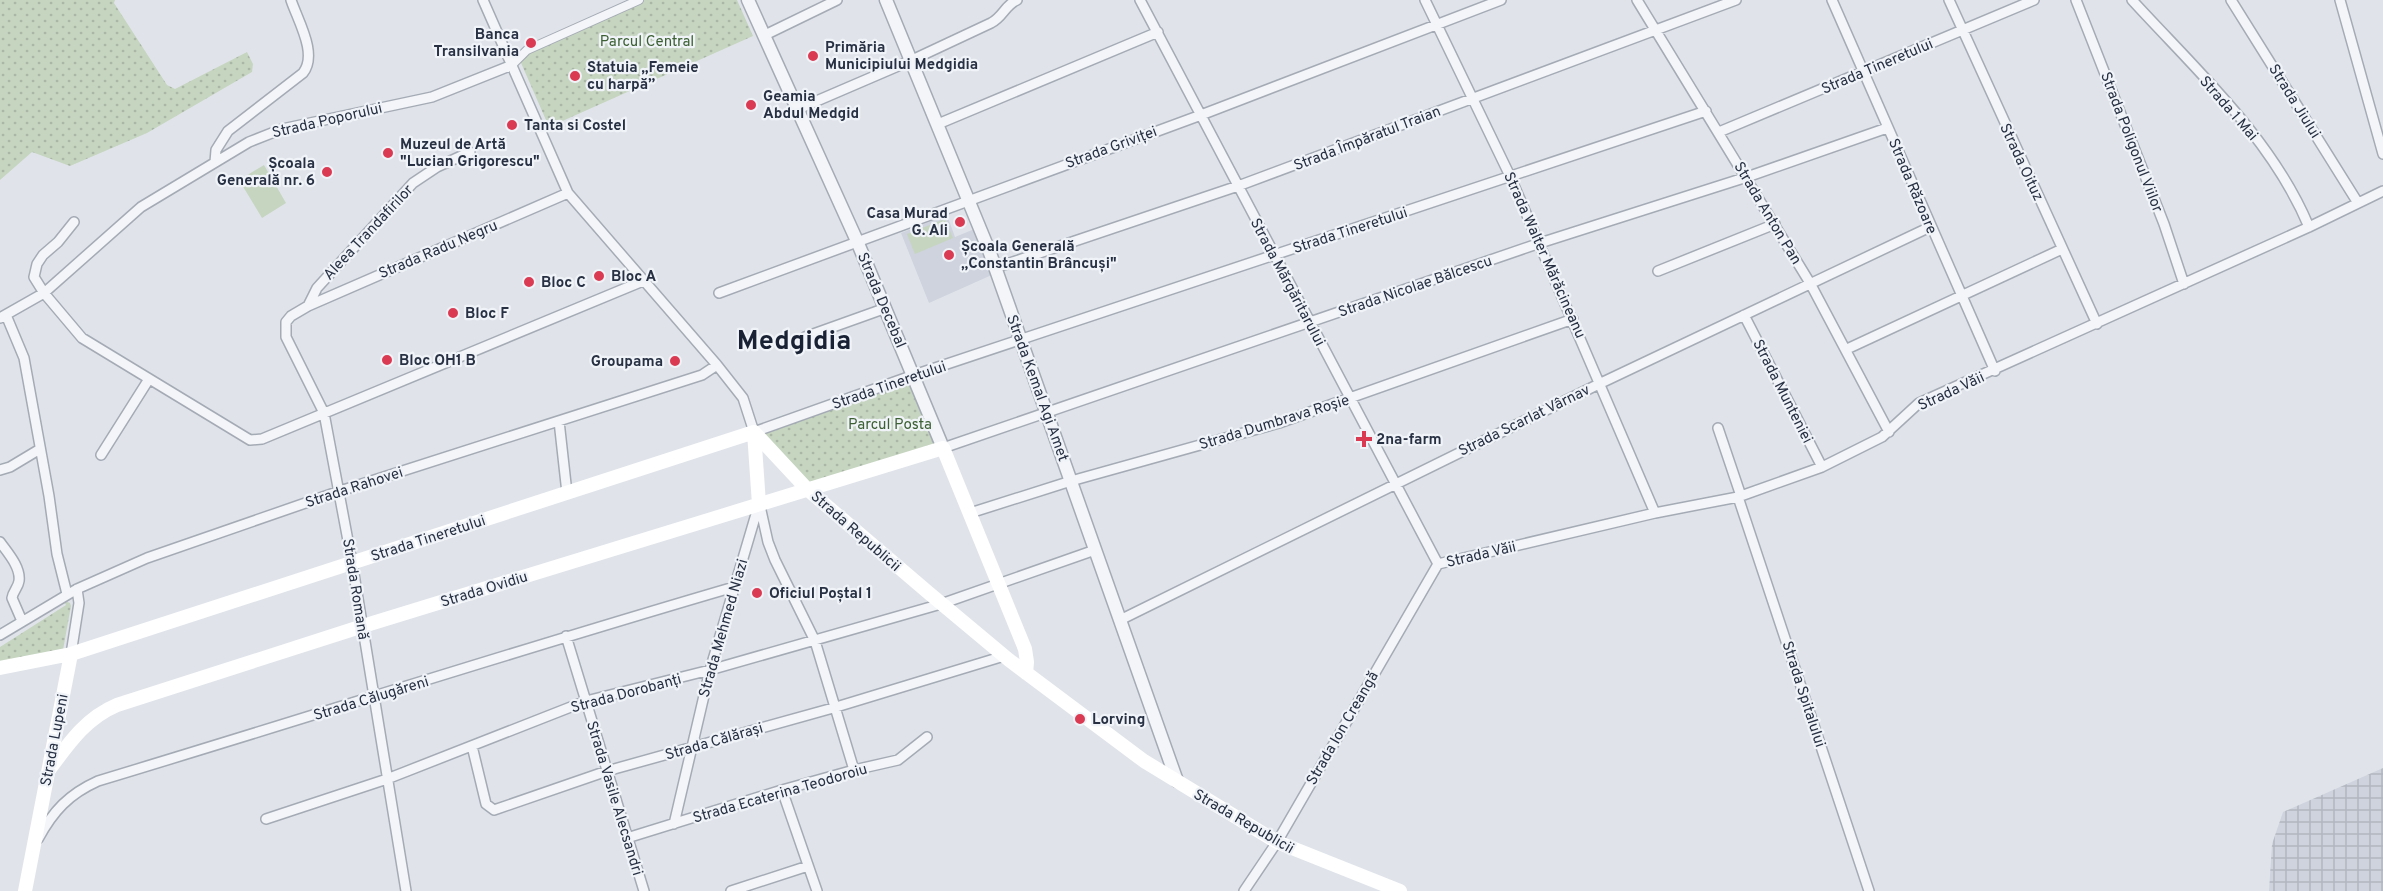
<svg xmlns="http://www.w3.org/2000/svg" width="2383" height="891" viewBox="0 0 2383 891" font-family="Overpass,sans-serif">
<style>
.built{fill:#ced3dd}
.industrial{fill:url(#industrial-grid)}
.green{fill:url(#green-dots)}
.pitch{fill:#c6d5c0}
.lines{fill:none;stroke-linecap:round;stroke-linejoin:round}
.pedestrian-casing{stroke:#a5abb5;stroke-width:10}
.minor-casing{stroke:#a5abb5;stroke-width:12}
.tertiary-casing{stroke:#a5abb5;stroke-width:15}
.pedestrian{stroke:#f3f5f8;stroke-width:8}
.minor{stroke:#f3f5f8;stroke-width:9}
.tertiary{stroke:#f3f5f8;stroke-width:12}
.secondary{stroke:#fff;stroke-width:14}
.poi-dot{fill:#da3b53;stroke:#f0f3f8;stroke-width:2}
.labels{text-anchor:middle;stroke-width:4.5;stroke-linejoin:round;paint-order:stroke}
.poi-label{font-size:15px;font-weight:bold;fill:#273143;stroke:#f0f3f8;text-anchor:start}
.park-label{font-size:15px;fill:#3c6033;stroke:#f0f3f8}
.street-label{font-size:15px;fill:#273143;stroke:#f0f3f8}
.town-label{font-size:27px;font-weight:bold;fill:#192234;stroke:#f0f3f8}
</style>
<defs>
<pattern id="industrial-grid" width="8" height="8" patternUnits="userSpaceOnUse" patternTransform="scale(1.5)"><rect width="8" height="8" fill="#ced3dd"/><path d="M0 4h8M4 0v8" fill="none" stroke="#b1b6bf"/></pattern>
<pattern id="green-dots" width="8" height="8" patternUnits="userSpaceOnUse" patternTransform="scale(1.5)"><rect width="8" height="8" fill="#c6d5c0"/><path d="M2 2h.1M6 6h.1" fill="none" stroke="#aab7a6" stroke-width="1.8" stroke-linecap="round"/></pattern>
</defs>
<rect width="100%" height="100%" fill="#e0e4ea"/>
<path class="built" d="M947,215L955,237L977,228L994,274L929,303L901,233Z"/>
<path class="industrial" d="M2383,768V891H2269L2272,844L2283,812Z"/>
<path class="green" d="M0,0H115L114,3L167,85L175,89L247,52L253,64L252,72L147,133L70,166L32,152L0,180Z
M643,0H737L753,36L549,127L518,56Z
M914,375L943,448L807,489L754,432Z
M63,600L70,603L71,606L63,650L0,664V647L66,605Z"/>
<path class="pitch" d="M264,165L286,203L262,218L239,180Z
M945,219L953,238L915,254L907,234Z"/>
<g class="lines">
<defs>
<path id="pedestrian" d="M512,65L527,50L639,0"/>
<path id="minor" d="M483,0L568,193L717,365L743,398L754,432L914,375L1706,111
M1140,0L1438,564
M1425,0L1510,176L1655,513
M1637,0L1810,283L1889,432
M1832,0L1995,371
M1949,0L2097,324
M2076,0L2164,224L2184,284
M2132,0C2196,70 2272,138 2309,227
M2231,0L2358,203
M2340,0L2383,154
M765,35L837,0
M798,109L912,60L991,23C1003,17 1005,5 1017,0
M938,124L1158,32
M1719,132L2034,0
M215,162L216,150L228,131L303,73C318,54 298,21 291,0
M74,222L58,242L43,255L37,264L34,277L44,293L82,338L250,440L262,439L643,281
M995,268L1238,186L1736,0
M1658,271L1775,224
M719,293L1201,115L1501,0
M308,306L317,288L413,183L437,167L470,152
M6,315L24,358L49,496L57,554L67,594
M1744,315L1822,467
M0,318L44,293L141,207L249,142L282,129L432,97L512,65
M805,337L886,308
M1847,349L2062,249
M559,421L567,493
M1718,428L1741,496
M943,448L1540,243L1747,177L1887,128
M101,455L149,379
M0,470L10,467L40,449
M1738,497L1869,891
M760,506L768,542L775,560L815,641L854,770
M970,513L1071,481L1279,423L1573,319
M0,542C7,552 21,567 19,581C18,588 13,591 12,598L22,621
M1438,564L1655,513L1738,497L1822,467L1882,437L1919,403L2309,227L2383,191
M1120,620L1601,383L1930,227
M0,635L77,589L147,558L340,491L702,375L717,365
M566,636L644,891
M71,654L79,603L77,589
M472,746L486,804L494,810L607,771L833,708L1004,656
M782,790L817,891
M266,819L387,779L586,701L710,670L941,604L1095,550
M674,824L710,670L759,504
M627,838L782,790L854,770L898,760L927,737
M38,839C53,811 69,794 98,781C310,717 521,649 734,587
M406,891L352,562L324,413L286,337V322L291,316L308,306L568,193
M731,891L808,866
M1244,891L1277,842L1438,564"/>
<path id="tertiary" d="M748,0L857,241L943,448
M886,0L990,253L1177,781"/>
</defs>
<use href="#pedestrian" class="pedestrian-casing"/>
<use href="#minor" class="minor-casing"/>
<use href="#tertiary" class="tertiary-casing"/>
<use href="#pedestrian" class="pedestrian"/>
<use href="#minor" class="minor"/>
<use href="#tertiary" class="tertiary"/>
<path class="secondary" d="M754,432L807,489L930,594L1009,660L1144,761L1277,842L1400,891
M754,432L759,504
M0,668L71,654L754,432
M49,770C69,743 86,718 117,705L363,626L943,448L1025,649L1027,662L1026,673
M25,891L71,654"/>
</g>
<g class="poi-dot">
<circle cx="531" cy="43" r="6"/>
<circle cx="813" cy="56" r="6"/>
<circle cx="575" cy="76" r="6"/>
<circle cx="751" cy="105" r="6"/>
<circle cx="512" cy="125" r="6"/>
<circle cx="388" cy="153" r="6"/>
<circle cx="327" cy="172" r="6"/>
<circle cx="960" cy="222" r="6"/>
<circle cx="949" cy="255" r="6"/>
<circle cx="599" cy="276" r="6"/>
<circle cx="529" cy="282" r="6"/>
<circle cx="453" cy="313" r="6"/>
<circle cx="387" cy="360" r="6"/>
<circle cx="675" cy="361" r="6"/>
<path d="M1361 430h6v6h6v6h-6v6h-6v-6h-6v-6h6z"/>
<circle cx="757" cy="593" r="6"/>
<circle cx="1080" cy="719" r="6"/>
</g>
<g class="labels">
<g class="poi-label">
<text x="519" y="39" text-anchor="end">Banca<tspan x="519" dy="17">Transilvania</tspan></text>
<text x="825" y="52">Primăria<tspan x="825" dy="17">Municipiului Medgidia</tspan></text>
<text x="587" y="72">Statuia „Femeie<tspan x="587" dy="17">cu harpă”</tspan></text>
<text x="763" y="101">Geamia<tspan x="763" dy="17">Abdul Medgid</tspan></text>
<text x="524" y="130">Tanta si Costel</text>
<text x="400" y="149">Muzeul de Artă<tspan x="400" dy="17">"Lucian Grigorescu"</tspan></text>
<text x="315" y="168" text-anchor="end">Școala<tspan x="315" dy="17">Generală nr. 6</tspan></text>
<text x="948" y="218" text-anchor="end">Casa Murad<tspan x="948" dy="17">G. Ali</tspan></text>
<text x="961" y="251">Școala Generală<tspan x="961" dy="17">„Constantin Brâncuși"</tspan></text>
<text x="611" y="281">Bloc A</text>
<text x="541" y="287">Bloc C</text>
<text x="465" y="318">Bloc F</text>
<text x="399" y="365">Bloc OH1 B</text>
<text x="663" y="366" text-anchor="end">Groupama</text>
<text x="1376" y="444">2na-farm</text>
<text x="769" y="598">Oficiul Poștal 1</text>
<text x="1092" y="724">Lorving</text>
</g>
<g class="park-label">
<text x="647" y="46">Parcul Central</text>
<text x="890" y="429">Parcul Posta</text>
</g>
<g class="street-label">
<text transform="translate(1877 66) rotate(-23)" y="5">Strada Tineretului</text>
<text transform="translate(2295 101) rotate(58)" y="5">Strada Jiului</text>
<text transform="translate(2229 108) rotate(49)" y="5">Strada 1 Mai</text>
<text transform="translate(327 120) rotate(-13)" y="5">Strada Poporului</text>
<text transform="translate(1367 138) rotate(-21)" y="5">Strada Împăratul Traian</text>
<text transform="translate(2132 142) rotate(69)" y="5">Strada Poligonul Viilor</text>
<text transform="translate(1111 147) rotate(-20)" y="5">Strada Griviței</text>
<text transform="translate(2022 162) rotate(65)" y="5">Strada Oituz</text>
<text transform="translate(1913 186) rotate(67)" y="5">Strada Răzoare</text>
<text transform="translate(1768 213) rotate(59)" y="5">Strada Anton Pan</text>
<text transform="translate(1350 230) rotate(-18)" y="5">Strada Tineretului</text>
<text transform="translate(368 232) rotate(-47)" y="5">Aleea Trandafirilor</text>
<text transform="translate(438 249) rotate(-23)" y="5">Strada Radu Negru</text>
<text transform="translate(1545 255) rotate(66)" y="5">Strada Walter Mărăcineanu</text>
<text transform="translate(1288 282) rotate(62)" y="5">Strada Mărgăritarului</text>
<text transform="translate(1415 286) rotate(-19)" y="5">Strada Nicolae Bălcescu</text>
<text transform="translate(882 300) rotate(67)" y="5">Strada Decebal</text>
<text transform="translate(889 385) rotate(-19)" y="5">Strada Tineretului</text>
<text transform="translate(1038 388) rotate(70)" y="5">Strada Kemal Agi Amet</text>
<text transform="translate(1783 391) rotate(63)" y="5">Strada Munteniei</text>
<text transform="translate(1951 391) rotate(-25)" y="5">Strada Văii</text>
<text transform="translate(1524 420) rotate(-26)" y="5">Strada Scarlat Vârnav</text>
<text transform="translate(1274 422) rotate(-17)" y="5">Strada Dumbrava Roșie</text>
<text transform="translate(354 487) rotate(-18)" y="5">Strada Rahovei</text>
<text transform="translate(856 531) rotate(41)" y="5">Strada Republicii</text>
<text transform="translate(428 538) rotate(-18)" y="5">Strada Tineretului</text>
<text transform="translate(1481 554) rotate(-13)" y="5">Strada Văii</text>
<text transform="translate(356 589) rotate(81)" y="5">Strada Romană</text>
<text transform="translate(484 589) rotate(-17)" y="5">Strada Ovidiu</text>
<text transform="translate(723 628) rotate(-74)" y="5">Strada Mehmed Niazi</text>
<text transform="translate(626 693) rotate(-15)" y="5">Strada Dorobanți</text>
<text transform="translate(1804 694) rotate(72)" y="5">Strada Spitalului</text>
<text transform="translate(371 698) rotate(-17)" y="5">Strada Călugăreni</text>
<text transform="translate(1342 728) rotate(-60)" y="5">Strada Ion Creangă</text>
<text transform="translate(54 740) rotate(-79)" y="5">Strada Lupeni</text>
<text transform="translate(714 741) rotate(-16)" y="5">Strada Călărași</text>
<text transform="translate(780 793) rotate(-16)" y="5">Strada Ecaterina Teodoroiu</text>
<text transform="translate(615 798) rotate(73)" y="5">Strada Vasile Alecsandri</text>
<text transform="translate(1244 821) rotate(30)" y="5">Strada Republicii</text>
</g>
<g class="town-label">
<text x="794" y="349">Medgidia</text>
</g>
</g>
</svg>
